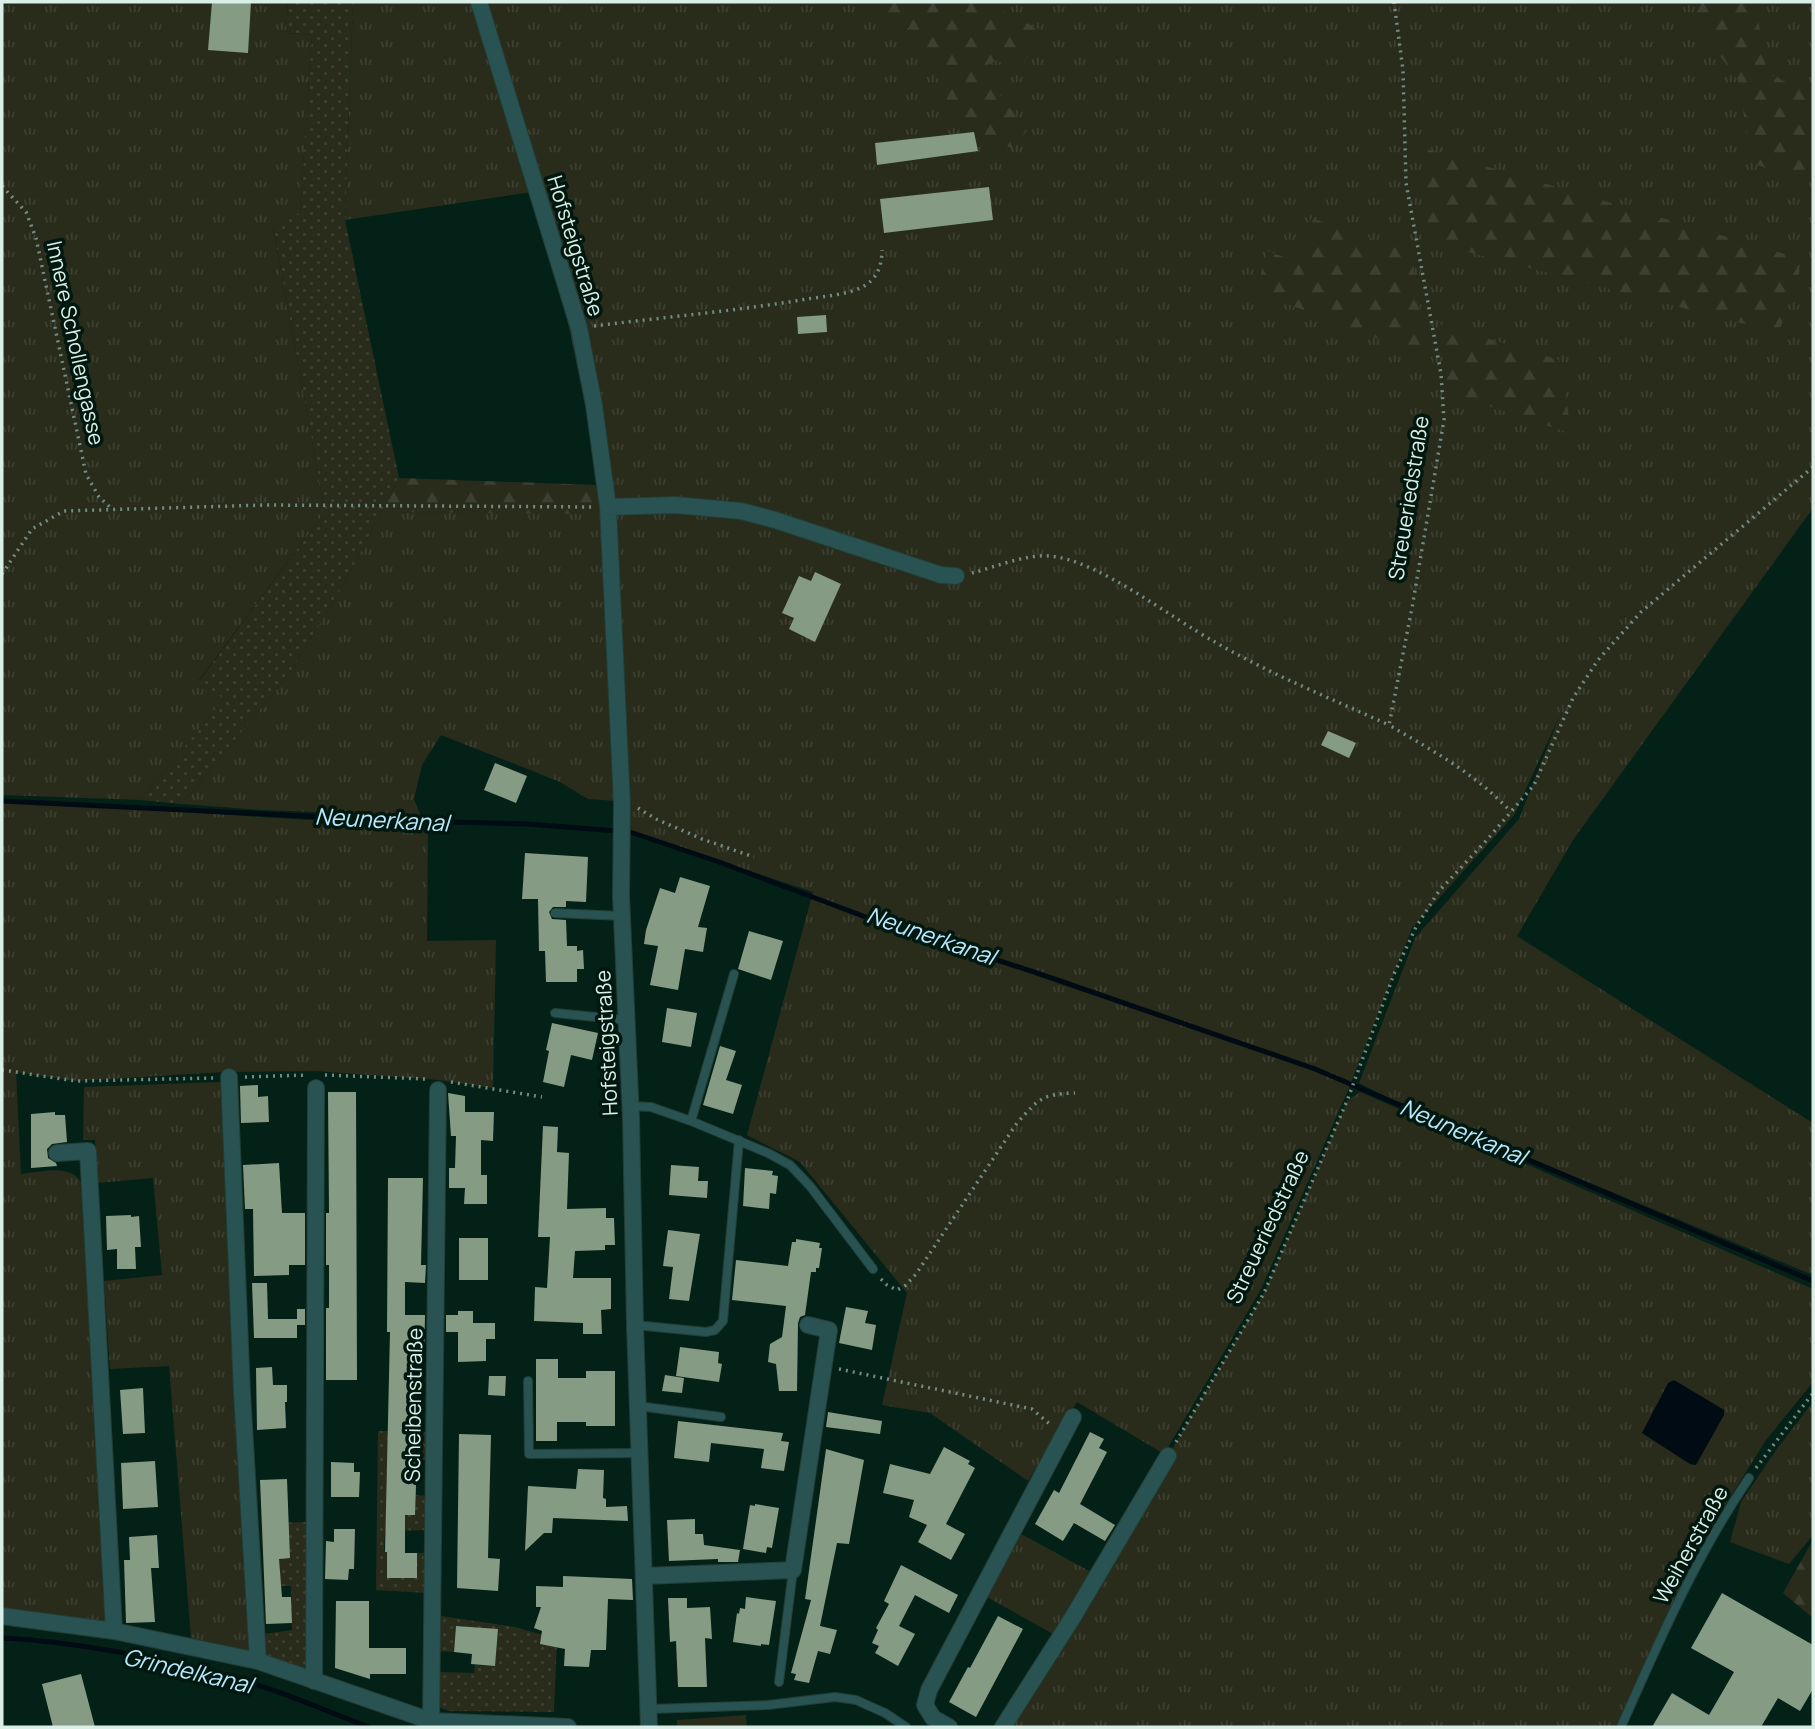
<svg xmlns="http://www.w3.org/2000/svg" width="1815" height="1729" viewBox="0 0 1815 1729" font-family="Manrope,sans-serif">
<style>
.grass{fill:url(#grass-tufts)}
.forest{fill:url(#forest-firs)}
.garden{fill:url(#garden-dots)}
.pitch{fill:#292b1b}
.water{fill:#000b13}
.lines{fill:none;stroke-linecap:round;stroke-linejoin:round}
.stream{stroke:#000b13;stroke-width:5}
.building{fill:#869b84}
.service-casing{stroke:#223e35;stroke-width:10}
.minor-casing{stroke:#223e35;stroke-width:18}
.path{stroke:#738c84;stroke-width:3.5;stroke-dasharray:2 5;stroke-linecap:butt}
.service{stroke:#295253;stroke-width:8}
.minor{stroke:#295253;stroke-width:16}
.labels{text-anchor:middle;stroke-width:7;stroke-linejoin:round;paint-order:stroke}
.street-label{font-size:21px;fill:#daefe7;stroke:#00180f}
.water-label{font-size:23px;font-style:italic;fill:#b8e9fe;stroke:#00180f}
</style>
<defs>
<pattern id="grass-tufts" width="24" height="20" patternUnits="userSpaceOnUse" patternTransform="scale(1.75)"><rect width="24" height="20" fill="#292b1b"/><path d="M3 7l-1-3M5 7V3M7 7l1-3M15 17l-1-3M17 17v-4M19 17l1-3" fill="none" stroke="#3d4031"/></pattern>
<pattern id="forest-firs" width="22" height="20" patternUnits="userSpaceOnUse" patternTransform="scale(1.75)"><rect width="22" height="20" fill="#292b1b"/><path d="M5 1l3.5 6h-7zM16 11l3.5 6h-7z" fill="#3d4031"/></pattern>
<pattern id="garden-dots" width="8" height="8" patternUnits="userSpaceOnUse" patternTransform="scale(1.75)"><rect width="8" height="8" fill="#292b1b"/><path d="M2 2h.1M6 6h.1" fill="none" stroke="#3d4031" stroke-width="1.8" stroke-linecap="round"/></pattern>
</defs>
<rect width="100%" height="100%" fill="#042118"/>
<path class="grass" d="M2,2H288L286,33L312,35L300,214L273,227L325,512L199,680L225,698L141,800L2,795Z
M353,2H1813V508L1573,840L1517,936L1813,1123V1275L1413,1110L1359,1083L1415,938L1519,819L1560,715L1514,815L1412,928L1348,1090L1261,1289L1164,1454L1077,1402L1028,1481L930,1413L882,1405L907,1293L800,1162L747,1135L813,892L630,831H618L616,801L588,799L558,781L441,735L422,765L414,799L421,816L263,810L182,804L289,674L342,587L381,512L600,513L597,461L557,271L532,192L345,220Z
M2,801C144,808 286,820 428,827L427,941L496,940L493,1088L438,1080L316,1071L225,1072L76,1081L16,1072L21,1174C43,1172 74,1162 83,1187L114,1631L2,1616Z
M219,1082L223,1084L250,1650L246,1651L191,1638L169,1366L110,1369L104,1281L162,1275L153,1178L97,1183L95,1140H83L84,1087Z
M1360,1092L1813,1289V1382L1766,1440L1702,1542L1699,1558L1621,1727H1003L1073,1617L1264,1293L1347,1101Z
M1813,1402V1535L1789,1564L1730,1542L1741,1502L1776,1450Z
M1021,1534L1093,1573L1055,1635L987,1597Z"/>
<path class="forest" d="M857,2H986L1042,31L1019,72L997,60L981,69L1027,131L1011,148L957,120L915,31L885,21Z
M1698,2H1769L1758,19L1767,73L1813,95V178L1797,179L1752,163L1738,80L1696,24Z
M1420,147L1802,259L1779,333L1430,242Z
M1311,218L1411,252L1428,358L1256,292L1267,251L1298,262Z
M1439,324L1559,360L1572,434L1447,392Z
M399,478L599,485L600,514L381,512Z
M1813,1540V1618L1783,1593Z"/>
<path class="garden" d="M288,2H353L345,220L399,478L342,587L289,674L182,804L141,800L224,699L199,681L325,512L273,226L300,213L312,35L286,33Z
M378,1431L431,1432V1459L416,1460V1495L430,1496V1530L385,1531L384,1551L387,1552V1578H417V1553H429L428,1593L376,1590Z
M309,1522V1671L265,1657L263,1634L292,1630L291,1586H281L272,1523Z
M441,1616L515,1627L557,1639L554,1712L449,1711L441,1708L436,1703L438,1674L441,1672L474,1673L475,1665L495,1666L465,1630V1626H456L454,1652L438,1651Z"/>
<path class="pitch" d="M746,1715L747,1727H677V1720Z"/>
<path class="water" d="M1674,1380L1724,1410V1415L1696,1465L1690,1464L1642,1433L1668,1383Z"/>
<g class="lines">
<path class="stream" d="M2,801L406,821L527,824L630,832L719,862L871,919L1037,973L1315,1069L1813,1281
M2,1638C85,1642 173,1661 254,1684C293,1696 331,1713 369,1727"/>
</g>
<path class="building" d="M212,2H251L248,53L208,50Z
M974,132L978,151L877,165L875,143Z
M989,187L993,220L884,233L880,199Z
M826,315L827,332L798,334L797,317Z
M815,572L841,584L815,642L789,629L794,618L782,613L799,576L811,581Z
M1328,731L1356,743L1349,758L1321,745Z
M495,763L527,776L516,803L484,790Z
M525,853L588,857L586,902L566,901V907H553L549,912L552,919L566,920L567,946H577V951L583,950L584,969H577V982H546L545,951H539L538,899H522Z
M680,877L710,886L698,927L707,928L703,952L685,949L678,990L650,985L658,946L644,944L646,930L660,888L675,893Z
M749,931L783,941L771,980L738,969Z
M667,1008L697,1013L691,1047L662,1042Z
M552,1023L598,1033L592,1060L571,1055L564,1087L543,1082L549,1051L546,1050Z
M720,1046L736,1051L726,1080L742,1085L733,1114L703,1105Z
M258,1085V1097L268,1096L269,1122L241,1123L240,1086Z
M328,1092H356L357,1380H326V1308H329V1265H326V1213H329Z
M448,1093L465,1096V1112H494L493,1141L481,1140V1175H487V1204H464L465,1188H449V1168H455L456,1136H451Z
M55,1112V1115H65L67,1142L52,1144L47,1149L48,1158L56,1163L57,1166L31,1168V1114Z
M543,1126L558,1127L557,1152L569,1153L567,1209L606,1208V1218H614L615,1245H605V1250L575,1251L573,1278H611V1309L601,1310L602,1334H583V1323L534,1321L535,1287L547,1288L550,1237H538Z
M279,1163L282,1213H305V1265H289V1275L254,1276L253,1209H245L243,1165Z
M671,1165L699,1167L698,1181H708L707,1198L669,1195Z
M745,1168L773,1171L772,1175L778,1176L776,1194L770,1193L769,1209L743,1206Z
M388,1178H423L421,1265H426L425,1283L405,1282V1315H425L424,1362H420L415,1515H405V1553H417V1578H387V1552H385L390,1332H387Z
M131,1215V1217L139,1216L141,1247H135L136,1269H117V1249L107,1250L106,1216Z
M668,1230L700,1234L689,1301L669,1299L673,1267L663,1266Z
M459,1238H488V1280H459Z
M796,1239L820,1243L819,1248H822L819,1268H816V1272H811L805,1315L800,1317L798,1323L797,1391H779L776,1364L768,1362L770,1344L782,1337L786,1306L732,1300L736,1260L788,1266L792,1242H796Z
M252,1283H267L268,1319H297V1309H305V1325H297V1338H254Z
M846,1307L868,1311L865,1323L876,1325L872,1350L839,1343Z
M458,1311H473V1323H495V1339H486V1361L458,1362V1332H446V1315H458Z
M680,1347L719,1352L718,1363L722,1364L719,1382L676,1376Z
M536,1359H558V1378H586V1371H615V1426H586V1422H557V1441H536Z
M272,1367L273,1385H287V1402H285L286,1428L257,1430L256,1368Z
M665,1375L684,1378L682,1393L662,1391Z
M489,1376H506L505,1396L488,1395Z
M143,1388L145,1433L123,1434L120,1390Z
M828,1412L882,1421L880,1434L826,1427Z
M678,1421L783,1433L781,1441L789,1442L784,1471L761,1468L764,1449L711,1443L709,1462L674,1458Z
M1090,1432L1104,1439L1099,1448L1107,1452L1080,1504L1115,1525L1105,1541L1074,1523L1063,1541L1035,1524L1054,1490L1059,1493Z
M459,1434L491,1435L488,1558L500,1559L498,1591L457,1588Z
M944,1447L970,1461L968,1464L975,1468L946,1524L965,1534L951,1560L918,1542L927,1525L909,1517L914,1500L883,1493L890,1464L930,1474Z
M826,1449L864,1460L849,1544L837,1543L820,1626L837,1630L830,1654L818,1651L809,1683L794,1680L796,1674L791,1673L811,1600L805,1599Z
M155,1461L158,1507L123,1509L121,1463Z
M331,1462L354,1463V1472H360L359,1497H331Z
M578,1469L604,1470L603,1498L606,1499V1507L627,1506L628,1521L553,1518L552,1533H544L525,1551L528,1486L576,1489Z
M287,1479L290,1558L279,1559L282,1597H291L292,1623L266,1624L260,1480Z
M755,1504L779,1508L772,1548L767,1547L766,1553L743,1549L750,1505L755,1506Z
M695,1519V1534H703L704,1545L740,1550L738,1562H718V1559L669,1561L667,1520Z
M334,1529H355L354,1569H349L348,1580L325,1579L326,1541L334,1542Z
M157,1535L159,1568H151L155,1622L126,1623L124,1560H130L129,1537Z
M901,1565L958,1595L949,1613L915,1595L899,1626L915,1634L898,1666L875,1653L879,1646L872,1643L878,1630L876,1628L889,1604L884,1601Z
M563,1576L632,1579L633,1600L608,1599L606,1650H591L589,1667L564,1666L565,1649L540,1644L542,1631L534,1628L541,1607H536V1586L563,1587Z
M1722,1593L1813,1645V1689L1800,1711L1778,1698L1761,1727H1652L1672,1693L1709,1715L1734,1672L1691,1648Z
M746,1597L776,1601L769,1645L761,1644V1646L733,1642L737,1613L739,1614L740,1608L745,1609Z
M668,1598H687V1608L710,1607L712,1639L705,1638L707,1687H678L676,1641L670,1642Z
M336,1601H369V1648H406V1674H370V1679L335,1668Z
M998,1616L1023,1629L976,1717L949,1702L968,1667L970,1668Z
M456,1626L498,1629L495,1666L471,1664L472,1654L454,1652Z
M81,1674L95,1727H53L42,1684Z"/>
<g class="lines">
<defs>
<path id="service" d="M555,913L622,916
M555,1013L627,1020
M631,1106L651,1107L691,1121L768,1153L790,1165L810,1186L873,1269
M691,1121L734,974
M635,1325L706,1332L715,1330L723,1321L739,1140
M528,1381L529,1454L640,1453
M638,1406L721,1417
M779,1682L793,1570
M650,1709L768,1705L835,1697L856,1700L885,1713L906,1727
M1621,1727C1659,1641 1696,1556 1749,1478"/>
<path id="minor" d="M479,2L579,328L594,405L608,507L622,804L621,896L631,1118L635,1325L649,1727
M608,507L675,505L741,511L775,520L941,575L956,576
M229,1077L242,1393L258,1661
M57,1153L88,1151L114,1631
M644,1576L793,1570L829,1330L808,1325
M2,1616L114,1631L258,1661L431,1721L568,1727
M314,1681L316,1088
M431,1721L438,1090
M949,1727L933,1718L925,1705L929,1690L1073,1417
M1003,1727L1073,1617L1168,1456"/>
</defs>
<use href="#service" class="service-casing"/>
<use href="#minor" class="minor-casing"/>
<path class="path" d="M1394,2L1403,70L1406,183L1441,374L1444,420L1412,608L1389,725C1433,751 1476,774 1511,812
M2,186L26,212L36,238L86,474L99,497L112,509
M594,326C665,317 737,311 807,299C825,296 848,295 864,286C878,278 882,264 882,250
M972,573C995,567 1026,554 1050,556C1098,560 1171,618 1215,642C1270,674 1330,698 1389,725
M2,574L32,529L64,511L266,505L591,507
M638,808L656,819L702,839L754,857
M2,1070L76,1081L213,1078
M325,1075L426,1079
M245,1077L307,1075
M451,1082L542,1097
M881,1279L887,1285L897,1290L906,1285L916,1274L1017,1123C1039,1099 1041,1094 1075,1093
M839,1369L1032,1409L1052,1426
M1176,1442L1264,1293L1347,1101L1394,974L1416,927L1439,891L1485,842L1534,785L1573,698L1598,660L1641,612L1813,467
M1756,1468L1813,1393"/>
<use href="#service" class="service"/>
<use href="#minor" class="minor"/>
</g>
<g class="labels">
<g class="street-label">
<text transform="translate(575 246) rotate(73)" y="7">Hofsteigstraße</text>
<text transform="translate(75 343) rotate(78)" y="7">Innere Schollengasse</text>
<text transform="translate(1409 498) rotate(-81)" y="7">Streueriedstraße</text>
<text transform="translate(607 1043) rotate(-93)" y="7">Hofsteigstraße</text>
<text transform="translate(1268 1227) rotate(-65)" y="7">Streueriedstraße</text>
<text transform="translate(414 1405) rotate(-89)" y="7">Scheibenstraße</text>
<text transform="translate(1691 1545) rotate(-61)" y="7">Weiherstraße</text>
</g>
<g class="water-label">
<text transform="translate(382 820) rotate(3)" y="8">Neunerkanal</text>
<text transform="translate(931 936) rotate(19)" y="8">Neunerkanal</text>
<text transform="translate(1463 1132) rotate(23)" y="8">Neunerkanal</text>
<text transform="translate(188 1671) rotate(13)" y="8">Grindelkanal</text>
</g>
</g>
<rect width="1815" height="1729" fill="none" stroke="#daefe7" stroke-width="7"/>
</svg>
